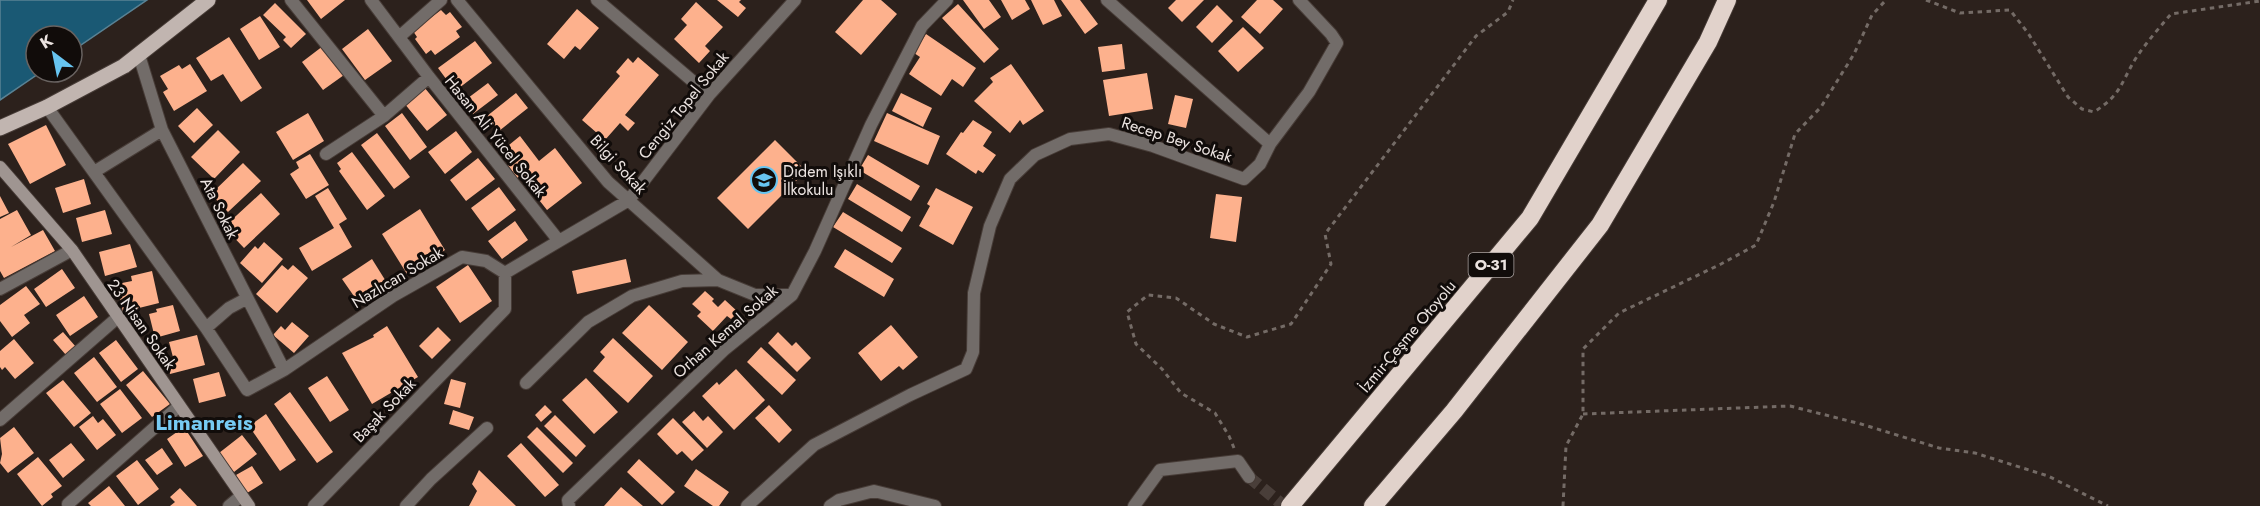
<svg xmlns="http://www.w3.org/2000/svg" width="2260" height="506" viewBox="0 0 2260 506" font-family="Jost,sans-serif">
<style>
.water{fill:#1a5974;stroke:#598294;stroke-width:1.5}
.building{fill:#fdb18d}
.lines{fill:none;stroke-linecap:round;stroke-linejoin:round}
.street-tunnel{stroke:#493e39;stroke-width:12;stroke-dasharray:12 6;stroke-linecap:butt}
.street-casing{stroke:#473c37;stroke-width:14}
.secondary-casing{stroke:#473c37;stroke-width:14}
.primary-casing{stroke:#473c37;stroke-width:17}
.highway-casing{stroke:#473c37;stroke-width:20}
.path{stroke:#746b66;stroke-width:3;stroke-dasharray:4.5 4.5;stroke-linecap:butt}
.street{stroke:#726c69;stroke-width:12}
.secondary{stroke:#9f9591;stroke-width:12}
.primary{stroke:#c1b5b0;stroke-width:15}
.highway{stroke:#e1d2cb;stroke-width:18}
.labels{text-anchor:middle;stroke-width:6;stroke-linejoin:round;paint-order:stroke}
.shield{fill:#110c0a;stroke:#aaa2a0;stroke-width:1.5}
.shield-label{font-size:15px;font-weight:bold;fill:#ebe3e0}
.street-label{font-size:16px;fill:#ebe3e0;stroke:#110c0a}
.poi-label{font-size:16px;fill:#ebe3e0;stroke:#110c0a;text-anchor:start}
.district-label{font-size:22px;font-weight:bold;fill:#77cbf4;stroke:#110c0a}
</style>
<rect width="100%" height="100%" fill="#2c211c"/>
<path class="water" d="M0,0H147L72,51V36H36V72H41L0,100Z"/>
<path class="building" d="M307,0H345L321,19Z
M717,0H741L739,2L746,8L738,17Z
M863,0H881L897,14L861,55L835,32Z
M963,0H989L1001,17L984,29Z
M1001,0H1025L1030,9L1012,20Z
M1031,0H1054L1062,16L1043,25Z
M1061,0H1080L1098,24L1085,34Z
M1176,0H1204L1182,22L1168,8Z
M1257,0H1273L1283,9L1260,34L1241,17Z
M696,2L723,27L705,46L710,51L699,63L674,39L687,25L681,19Z
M275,3L306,34L291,48L283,40L286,37L263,15Z
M958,4L999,49L984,63L942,18Z
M1217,5L1233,21L1212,43L1196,27Z
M577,9L599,28L580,50L575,46L564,59L547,44Z
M441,10L446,15L450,12L462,27L456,31L460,37L435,55L431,50L426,54L415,39L417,37L413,31Z
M260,16L280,47L259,60L240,29Z
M1243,27L1264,48L1238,72L1218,51Z
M368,29L392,61L365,80L342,49Z
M926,34L976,68L963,87L952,79L941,96L909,74L920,57L914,53Z
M229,37L262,88L241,102L223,74L211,81L196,58Z
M475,41L492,63L455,91L438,68Z
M1122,44L1125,69L1102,72L1098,47Z
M323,46L344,75L323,90L302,62Z
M638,57L659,75L625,115L635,123L628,131L620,123L605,140L582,120L620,76L616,72L628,58L633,63Z
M190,64L207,91L174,111L163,92L168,89L160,76L179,65L182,69Z
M1011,64L1044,111L1023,125L1020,120L1010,133L974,101L993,82L990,78Z
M1147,73L1153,109L1109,116L1103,80Z
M488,83L498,95L473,114L464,101Z
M424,87L447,115L427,131L404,103Z
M516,93L528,108L499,131L487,116Z
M901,93L932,108L923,127L892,111Z
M1175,95L1193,99L1186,128L1168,124Z
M197,108L213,125L194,143L178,126Z
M308,113L324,141L293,160L276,132Z
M402,113L427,147L410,160L385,126Z
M887,113L940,136L928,165L874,141Z
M973,120L992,132L983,146L996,155L983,173L978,170L976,174L946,154L961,132L963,133Z
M46,125L66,165L30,184L8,144Z
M218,130L240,152L214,179L191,157Z
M456,131L472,152L445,174L428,152Z
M377,133L410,177L394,189L361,145Z
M520,136L539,161L555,148L582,183L547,210L520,176L517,178L508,165L511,163L503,154L511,148L509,145Z
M775,140L806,171L748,229L717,198Z
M352,152L385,196L367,210L339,171L341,169L337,163Z
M310,154L329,185L306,199L290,174L299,168L296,162Z
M868,155L920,186L911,201L859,170Z
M478,158L495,179L466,201L450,180Z
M243,163L261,181L228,212L211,194Z
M84,179L91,204L63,213L55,188Z
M857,184L911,217L902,232L848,199Z
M499,187L516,210L488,231L471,208Z
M328,188L347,219L339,224L352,247L312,271L299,248L334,228L315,196Z
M936,188L973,207L953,245L919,226L930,206L927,204Z
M261,193L280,214L244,248L224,227Z
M1216,194L1242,197L1236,242L1210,238Z
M0,196L9,213L0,217Z
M420,209L445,250L407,274L382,234Z
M17,210L31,235L11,247L43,230L55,251L4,278L0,271V219Z
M105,210L112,234L82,242L76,218Z
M843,212L902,248L892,263L833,227Z
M515,221L528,240L502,259L488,241Z
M264,242L283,259L262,283L240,263L255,246L258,249Z
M130,244L137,267L105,276L99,252Z
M845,249L894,279L884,297L834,267Z
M372,259L387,283L358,302L342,279Z
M626,259L631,282L577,294L572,271Z
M282,265L288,270L293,265L308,278L277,313L256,294Z
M468,265L492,301L460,323L436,287Z
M62,269L75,288L46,307L34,289Z
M152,271L159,303L123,312L117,284L132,281L131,276Z
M26,286L40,304L24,315L30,323L12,337L0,321V305Z
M705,291L714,299L712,301L718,307L725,300L738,312L731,319L727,316L713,331L697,316L701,312L692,304Z
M84,296L98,317L70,336L56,315Z
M173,305L180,331L155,338L149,314L157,312L156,309Z
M649,305L688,342L662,370L622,333Z
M292,322L309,336L294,353L273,335L281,326L285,330Z
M891,325L918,357L903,370L899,366L881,381L858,353Z
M387,326L418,377L372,404L342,353L374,337L373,335Z
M438,327L451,340L432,359L419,346Z
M63,332L76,347L66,355L53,340Z
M778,332L792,346L796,342L811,358L797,372L768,343Z
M197,335L205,365L170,374L167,363L174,361L169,342Z
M613,338L653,376L628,403L593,371L605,357L600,352Z
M14,339L34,363L15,379L5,367L2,370L0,367V351Z
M116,340L138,369L121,382L99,353Z
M761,347L796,380L782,395L747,362Z
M94,357L117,387L97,402L74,373Z
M736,369L765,400L734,430L702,396L717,382L719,385Z
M143,371L170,404L152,417L126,385Z
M219,372L226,396L199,403L193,379Z
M327,376L349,410L330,422L308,388Z
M586,378L618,412L594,434L562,400Z
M451,379L466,383L460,408L444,404Z
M63,380L91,413L74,427L46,393Z
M120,389L142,418L122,433L100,404Z
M290,392L333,452L317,463L274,404Z
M545,405L552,412L541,422L535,415Z
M769,405L792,430L779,443L755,418Z
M453,410L474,417L469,430L449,424Z
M694,411L703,421L708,416L723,432L707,448L682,422Z
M266,414L296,460L280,471L249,426Z
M555,415L586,446L576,457L544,426Z
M93,416L98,423L103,419L116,435L97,450L79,427Z
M673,418L704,450L692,461L682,451L677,455L657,434Z
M14,427L34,453L8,473L0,463L2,454L0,438Z
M184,427L203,456L185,467L167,439Z
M537,427L573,463L563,473L527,437Z
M242,435L257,454L234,472L219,453Z
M71,443L85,460L63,478L49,460Z
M521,443L559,485L545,497L507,456Z
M162,448L173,464L157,475L145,460Z
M38,457L62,486L51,494L53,497L42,506L17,474Z
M639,459L675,492L662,505L627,472Z
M137,460L159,489L138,505L116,476Z
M252,466L263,483L247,493L236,475Z
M696,469L729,492L719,506H713L684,486Z
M479,470L516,506H469L477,491L472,484Z
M109,486L125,506H91L88,503Z
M621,487L643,506H604Z
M180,488L197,506H170L175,502L170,497Z"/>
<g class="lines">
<path class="street-tunnel" d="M1249,477L1284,506"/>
<defs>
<path id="street" d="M291,0L384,116
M371,0L429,77L559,241L505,273
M457,0L608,182L718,280L755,295H792
M597,0L709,95
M1107,0L1270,144
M399,37L441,0
M139,55L162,130L284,370
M47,107L206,328L247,390L284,370L393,296L462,257L486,261L505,273V309L314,506
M326,154L384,116L429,77
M94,172L162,130
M559,241L629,200L709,95L795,0
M0,289L72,250
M206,328L229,308L246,299
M526,383L588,322L632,296L682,281L718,280
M0,420L117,318
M68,504L179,406
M229,506L241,496
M406,506L431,479L487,428
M569,506L568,500L725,349L792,295L815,251L871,125L922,26L947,0
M747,506L814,445L910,395L966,369L973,352L974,293L990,226L1010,179L1035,155L1070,139L1109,134L1153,146L1244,179L1260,164L1270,144L1309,92L1337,43L1331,34L1299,0
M830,506L839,500L874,491L935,506
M1134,506L1160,470L1238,461L1249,477"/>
<path id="secondary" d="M0,167L72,250L249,506"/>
<path id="primary" d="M0,128L47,107L124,66L208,0"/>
<path id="highway" d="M1290,506L1530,218L1658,0
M1373,506L1454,411L1600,225L1708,42L1727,0"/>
</defs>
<use href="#street" class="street-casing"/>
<use href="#secondary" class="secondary-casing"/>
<use href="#primary" class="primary-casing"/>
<use href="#highway" class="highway-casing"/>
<path class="path" d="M1926,0L1960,13L2010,10L2028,33L2068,97L2082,109L2094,112C2122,94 2120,84 2136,58C2146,43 2159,28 2171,14L2260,1
M1583,414L1790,406L1861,424L1939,448L1975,453L2048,476L2108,506
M1234,448L1229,436L1215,413L1181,393L1162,369L1136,344L1127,312L1148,295L1176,298L1214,324L1247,337L1291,324L1331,264L1325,234L1476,36L1508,12L1513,0
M1563,506L1566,446L1583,414V349L1619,313L1721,264L1756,245L1774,202L1795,134L1821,107L1854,54L1872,15L1886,0"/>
<use href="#street" class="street"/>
<use href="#secondary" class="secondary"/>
<use href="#primary" class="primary"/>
<use href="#highway" class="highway"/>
</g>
<defs>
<symbol id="school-ring" viewBox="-11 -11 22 22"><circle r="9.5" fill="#110c0a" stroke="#67c4f0" stroke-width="1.5"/><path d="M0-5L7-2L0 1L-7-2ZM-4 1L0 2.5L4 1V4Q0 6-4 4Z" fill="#67c4f0"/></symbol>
</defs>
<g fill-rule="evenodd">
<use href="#school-ring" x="749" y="165" width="30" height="30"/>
</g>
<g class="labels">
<rect class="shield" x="1468.5" y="253" width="45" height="24" rx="4.5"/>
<g class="shield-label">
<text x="1491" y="270">O-31</text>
</g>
<g class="street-label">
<text transform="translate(683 105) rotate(-51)" y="6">Cengiz Topel Sokak</text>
<text transform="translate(496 136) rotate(51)" y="6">Hasan Ali Yücel Sokak</text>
<text transform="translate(1177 139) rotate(18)" y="6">Recep Bey Sokak</text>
<text transform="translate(619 164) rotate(47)" y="6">Bilgi Sokak</text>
<text transform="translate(220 208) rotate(64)" y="6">Ata Sokak</text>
<text transform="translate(397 277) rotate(-31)" y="6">Nazlıcan Sokak</text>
<text transform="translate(142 324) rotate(55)" y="6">23 Nisan Sokak</text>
<text transform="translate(725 331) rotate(-41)" y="6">Orhan Kemal Sokak</text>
<text transform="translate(1407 336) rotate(-50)" y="6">İzmir-Çeşme Otoyolu</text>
<text transform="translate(384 410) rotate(-46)" y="6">Başak Sokak</text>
</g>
<g class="poi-label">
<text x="783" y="177">Didem Işıklı<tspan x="783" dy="18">İlkokulu</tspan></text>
</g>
<g class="district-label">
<text x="204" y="430">Limanreis</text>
</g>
</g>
<g transform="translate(54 54) rotate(328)"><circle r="28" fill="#110c0a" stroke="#686260" stroke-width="1.5"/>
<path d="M0-4.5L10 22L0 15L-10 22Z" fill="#67c4f0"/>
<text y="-9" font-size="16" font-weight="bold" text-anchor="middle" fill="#ebe3e0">K</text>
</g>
</svg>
